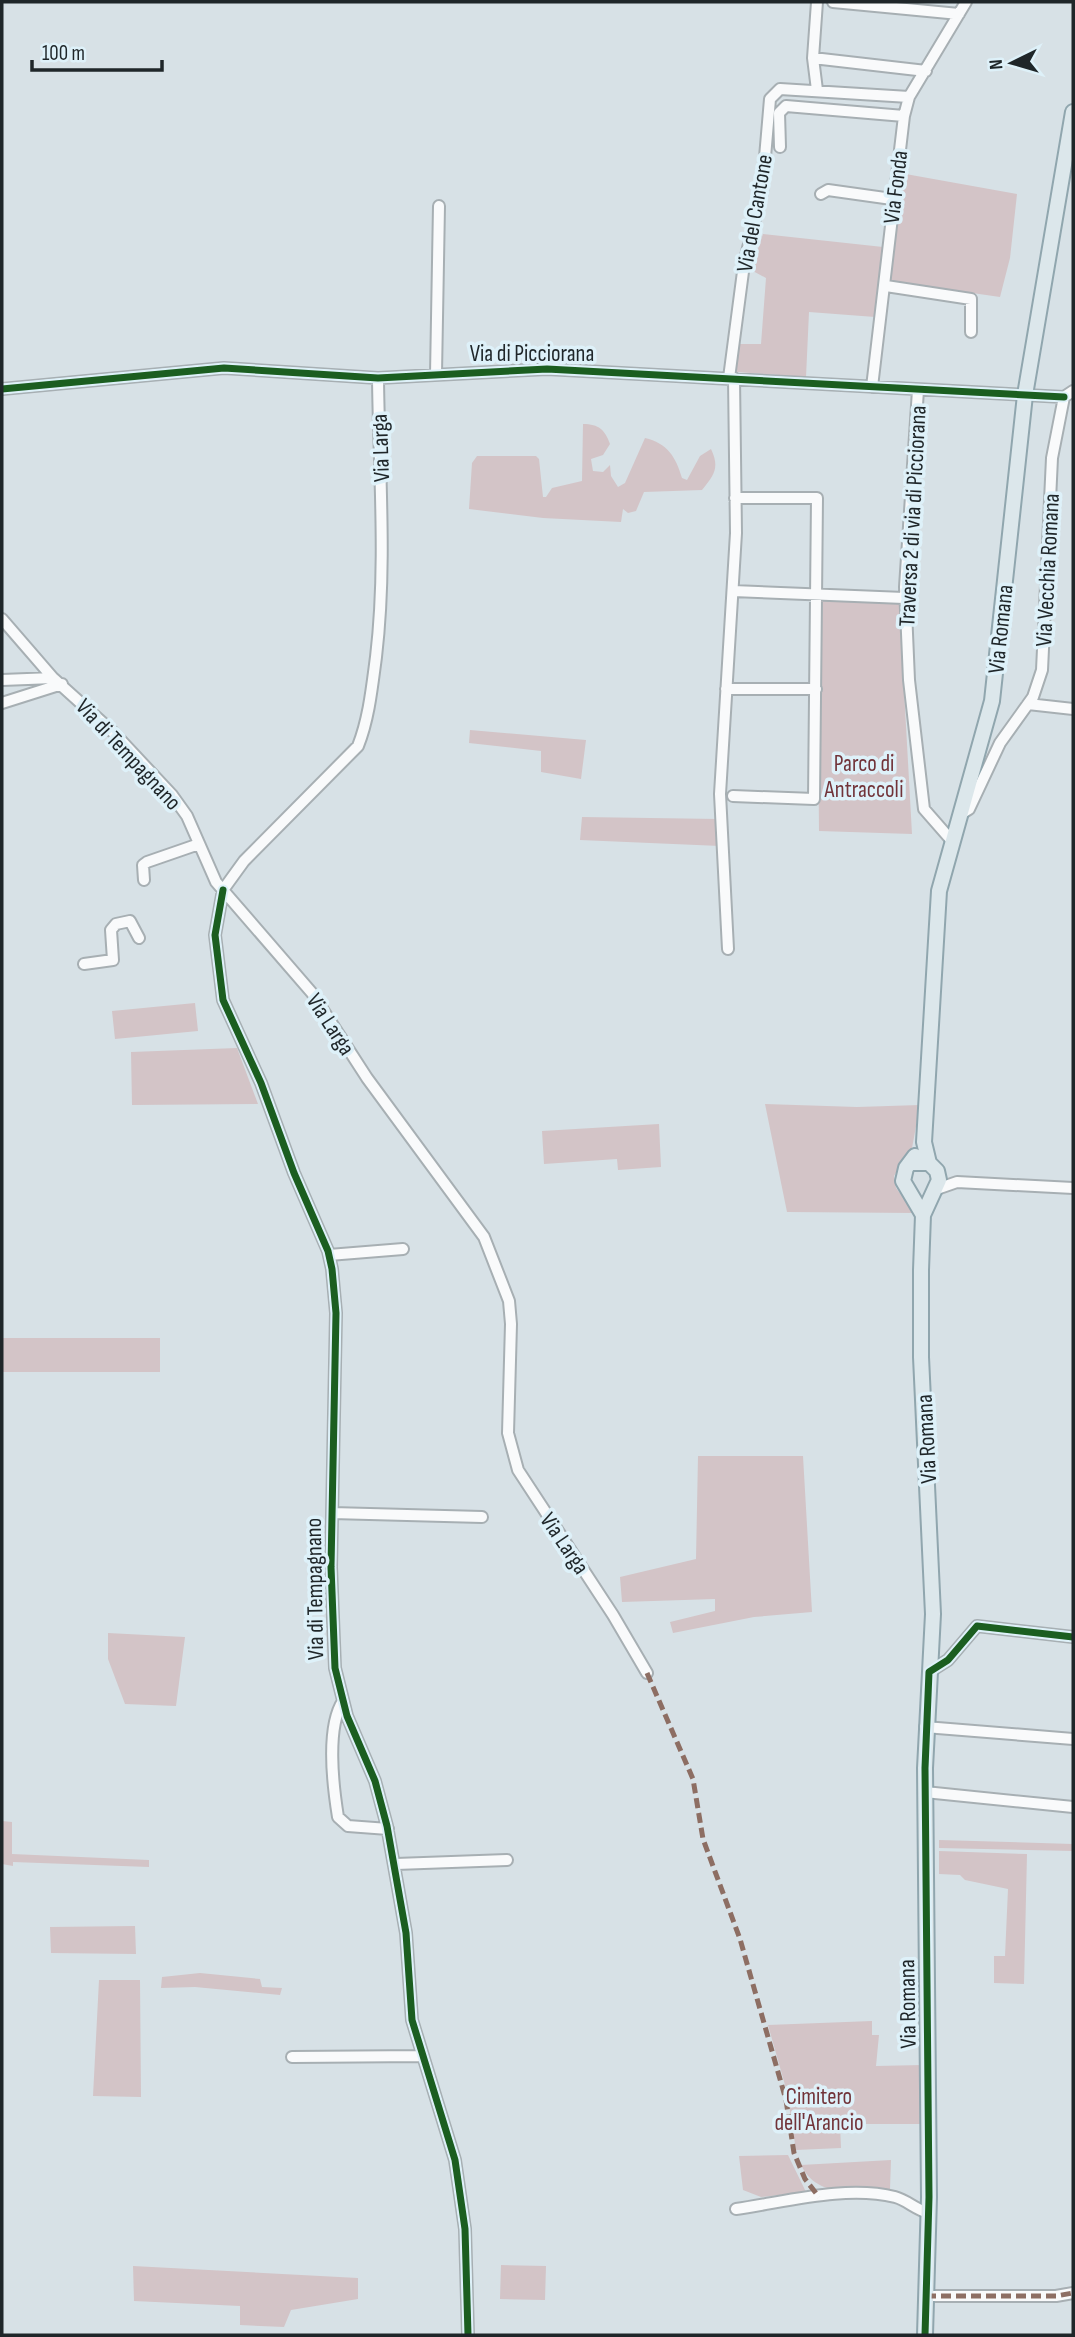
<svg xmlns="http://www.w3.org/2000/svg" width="1075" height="2337" viewBox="0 0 1075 2337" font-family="'Sofia Sans Condensed',sans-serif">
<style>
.green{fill:#d3c4c7}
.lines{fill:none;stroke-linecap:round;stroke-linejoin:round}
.minor-casing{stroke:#a7afb3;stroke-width:14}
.major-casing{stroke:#90a6ae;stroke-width:18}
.minor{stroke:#f9fafb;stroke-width:10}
.major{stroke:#dce7eb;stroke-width:14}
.quiet{stroke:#8d6e63;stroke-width:5;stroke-dasharray:10 5;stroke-linecap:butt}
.cycleway-casing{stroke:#def1f9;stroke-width:11}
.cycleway{stroke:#1b5e20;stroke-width:7}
.labels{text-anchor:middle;stroke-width:7;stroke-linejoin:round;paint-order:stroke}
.street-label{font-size:23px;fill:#1f2629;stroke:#def1f9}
.park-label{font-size:23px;fill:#713339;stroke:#def1f9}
</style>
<rect width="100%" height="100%" fill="#d7e1e6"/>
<path class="green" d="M900,173L1017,194L1010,258L1000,297L889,281Z
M763,234L883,247L875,317L809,312L806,377L736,372L739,344H761L766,278L751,270Z
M583,424C599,424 605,430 610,444L603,455L591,459L593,471L603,472L610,465L611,476L618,487L625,483L645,438C667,443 676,457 682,478L687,480L700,456L711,449C720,468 714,475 702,490L644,492L636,511L628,513L623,509L621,522L543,518L469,509L472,463L477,456H536L539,459L543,497H546L552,488L582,481Z
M817,599L899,600L912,834L819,831Z
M470,730L586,740L581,779L541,772V751L469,743Z
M582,817L719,819L720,846L580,840Z
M195,1003L198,1031L115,1039L112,1011Z
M237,1048L258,1104L132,1105L131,1052Z
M765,1104L857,1107L920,1105L912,1148L894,1176L896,1188L915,1213L787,1212Z
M659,1124L661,1167L618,1170L617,1159L544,1164L542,1131Z
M2,1338H160V1372H2Z
M698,1456H803L812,1612L754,1617L673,1633L670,1622L715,1611V1599L622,1602L620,1577L696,1559Z
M108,1633L185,1637L176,1706L125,1704L108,1659Z
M2,1821L12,1822V1854L149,1860V1867L13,1862V1866L2,1864Z
M939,1840L1073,1844V1851L939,1848Z
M939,1851L1027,1854L1024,1984L994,1983V1956H1005L1008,1889L965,1880L960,1875L939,1874Z
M135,1926L136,1954L51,1953L50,1927Z
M200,1973L260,1979L262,1987L282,1988L280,1995L195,1987L161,1988L162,1977Z
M99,1980H140L141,2097L93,2096Z
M872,2021V2035H879L876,2066L923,2065L922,2124H840L841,2148L796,2150L787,2092L768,2025Z
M788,2155L806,2192L761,2197L743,2190L739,2156Z
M891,2160L890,2189C855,2189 818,2200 801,2165Z
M501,2265L546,2266L545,2300L500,2299Z
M133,2266L358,2278V2299L291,2310L284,2327L240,2325V2306L134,2301Z"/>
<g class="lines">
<defs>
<path id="minor" d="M817,2L813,58L817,90
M833,2L959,14
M813,58L926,71
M780,147L779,113L786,106L904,116
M821,194L828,190L892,199
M886,286L971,299V332
M436,374L439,206
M729,378L744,264L762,192L770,99L780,89L909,97
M872,387L904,116L909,97L966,2
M2,389L224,368L378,378L547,369L1064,397
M918,390L905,587L909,680L924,809L952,841
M733,591L904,598
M2,619L53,678L114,733L172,795L187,816L216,882L312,993L367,1078L484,1237L509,1301L511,1324L508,1433L518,1470L613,1615L647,1673
M2,680L53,678
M726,689H816
M2,703L62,684
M1028,704L1073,709
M733,796L814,799L817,498H735
M961,814L969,809L1000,743L1033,697L1042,670L1052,458L1064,397L1073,391
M144,880L143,865L147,862L199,844
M223,890L215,935L223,1000L261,1083L294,1173L328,1251L332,1269L336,1313L331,1567L335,1668L347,1716L375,1781L387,1826L406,1933L412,2020L455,2160L465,2229L468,2335
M223,890L244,861L358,746C369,718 372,687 376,657C387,564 379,472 378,378
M728,949L720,794L736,533L734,378
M84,964L113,960L111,930L116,924L130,921L139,938
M937,1189L957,1182L1073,1188
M329,1255L403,1249
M332,1513L482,1517
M929,1672L948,1660L977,1626L1073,1637
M343,1701C326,1727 333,1786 338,1817L348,1826L388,1829
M925,1727L1073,1739
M925,1792L1073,1807
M396,1864L507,1860
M292,2057L423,2056
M736,2209C786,2202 845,2185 895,2197C907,2200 916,2210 929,2213
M926,2296H1056L1073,2293"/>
<path id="major" d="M915,1156L906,1168L903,1181L923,1215
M911,1163H929L937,1171L939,1180L923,1215L921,1270V1357L933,1614L925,1768L929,2197L925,2335
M929,1163L924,1142L939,891L992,701L1025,395L1073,112"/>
</defs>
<use href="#minor" class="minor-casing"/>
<use href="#major" class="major-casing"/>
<use href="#minor" class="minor"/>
<use href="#major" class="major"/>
<path class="quiet" d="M647,1673L693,1779L703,1839L740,1939L786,2100L794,2153L805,2179L819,2197
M926,2296H1056L1073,2293"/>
<defs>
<path id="cycleway" d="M2,389L224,368L378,378L547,369L1064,397
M223,890L215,935L223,1000L261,1083L294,1173L328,1251L332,1269L336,1313L331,1567L335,1668L347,1716L375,1781L387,1826L406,1933L412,2020L455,2160L465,2229L468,2335
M925,2335L929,2197L925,1768L929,1672L948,1660L977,1626L1073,1637"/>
</defs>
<use href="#cycleway" class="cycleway-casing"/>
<use href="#cycleway" class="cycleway"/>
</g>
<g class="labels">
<g class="street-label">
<text transform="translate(895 187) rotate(-83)" y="8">Via Fonda</text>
<text transform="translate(754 213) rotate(-80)" y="8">Via del Cantone</text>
<text x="532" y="361">Via di Picciorana</text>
<text transform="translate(380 448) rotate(-92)" y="8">Via Larga</text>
<text transform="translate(912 516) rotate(-87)" y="8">Traversa 2 di via di Picciorana</text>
<text transform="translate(1047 570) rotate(-87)" y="8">Via Vecchia Romana</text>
<text transform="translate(1000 629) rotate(-84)" y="8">Via Romana</text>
<text transform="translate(129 754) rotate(47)" y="8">Via di Tempagnano</text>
<text transform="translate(331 1024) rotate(57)" y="8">Via Larga</text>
<text transform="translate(926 1439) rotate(-93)" y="8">Via Romana</text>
<text transform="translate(565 1543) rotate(56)" y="8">Via Larga</text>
<text transform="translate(314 1589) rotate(-91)" y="8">Via di Tempagnano</text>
<text transform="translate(907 2004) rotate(-91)" y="8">Via Romana</text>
</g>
<g class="park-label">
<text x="864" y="771">Parco di<tspan x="864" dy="26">Antraccoli</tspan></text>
<text x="819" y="2104">Cimitero<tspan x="819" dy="26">dell'Arancio</tspan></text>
</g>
</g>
<rect width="1075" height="2337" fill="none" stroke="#1f2629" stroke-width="7"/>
<g transform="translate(1012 63) rotate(265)" stroke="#def1f9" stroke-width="5" paint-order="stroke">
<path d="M0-5L12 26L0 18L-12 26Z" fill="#1f2629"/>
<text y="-10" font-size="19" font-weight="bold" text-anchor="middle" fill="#1f2629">N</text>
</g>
<path d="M32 60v10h130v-10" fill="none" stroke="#1f2629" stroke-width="3.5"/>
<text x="42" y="60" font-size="21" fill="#1f2629" stroke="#def1f9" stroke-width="5" paint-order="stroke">100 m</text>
</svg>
